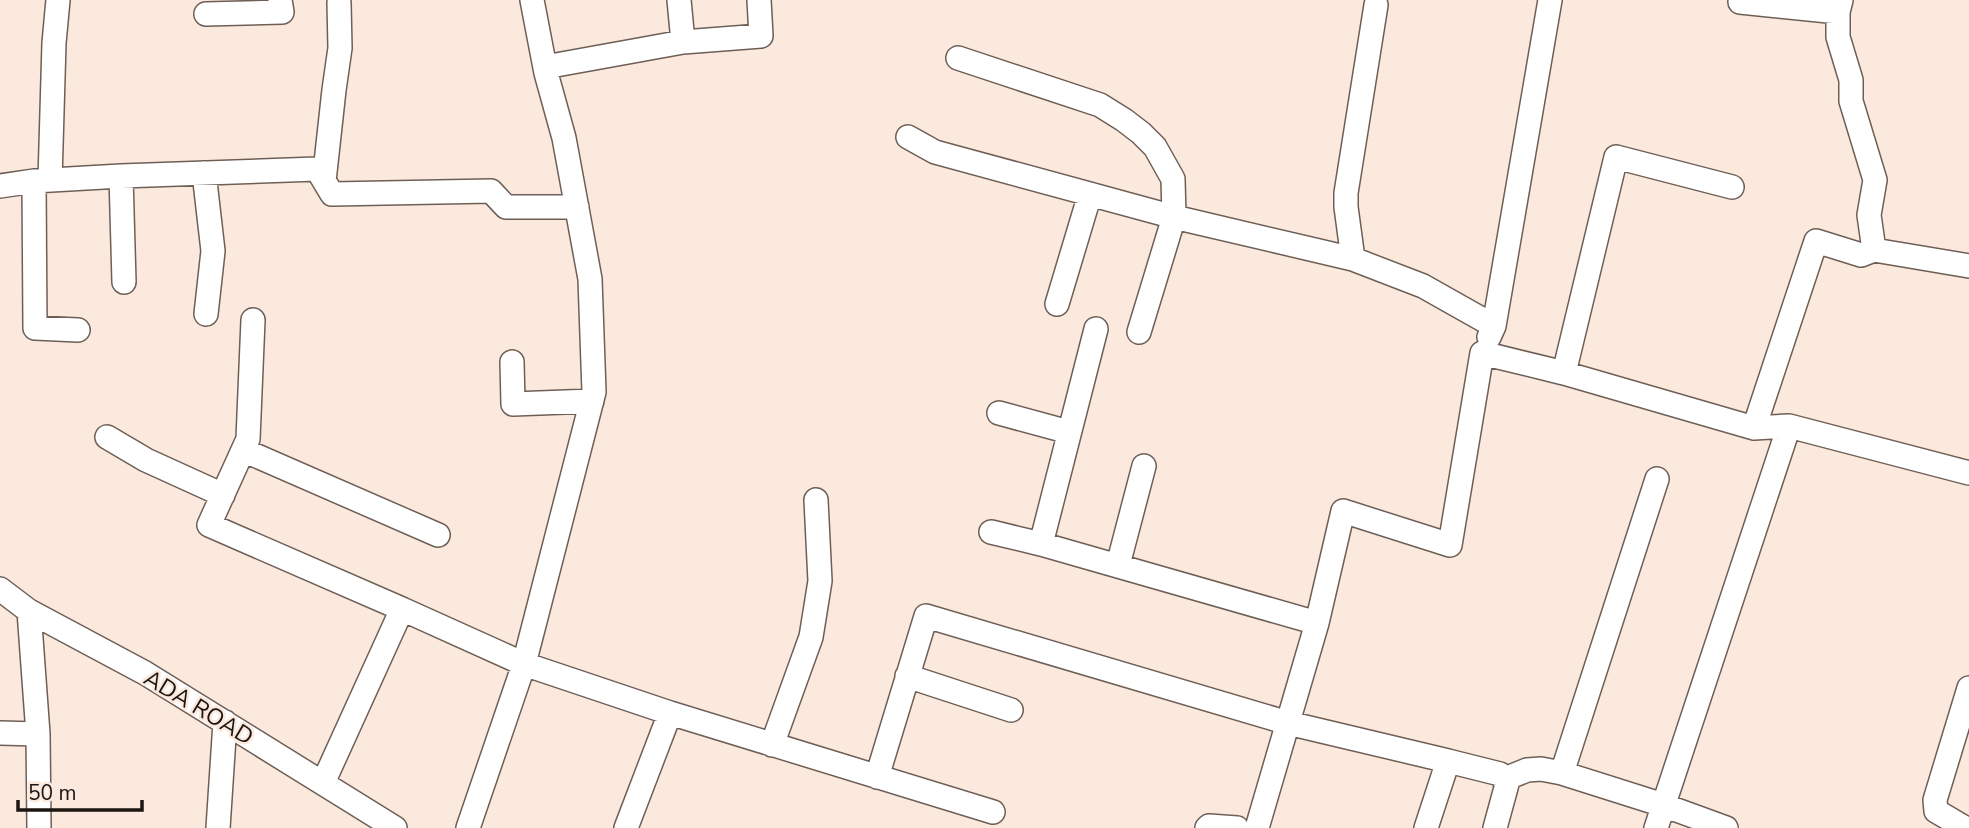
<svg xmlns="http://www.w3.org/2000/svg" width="1969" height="828" viewBox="0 0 1969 828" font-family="'Nunito Sans',sans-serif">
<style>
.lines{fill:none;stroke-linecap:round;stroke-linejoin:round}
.minor-casing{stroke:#6e5f56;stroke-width:26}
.minor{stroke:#fff;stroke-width:23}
.labels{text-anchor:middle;stroke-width:5;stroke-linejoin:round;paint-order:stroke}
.street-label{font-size:23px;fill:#1b1511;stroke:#fbe9de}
</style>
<rect width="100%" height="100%" fill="#fbe9de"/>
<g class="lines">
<defs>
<path id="minor" d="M679,0L683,42
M1740,2L1838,12
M206,14L282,12L280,0
M958,58L1100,105L1124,120L1141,133L1155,147L1173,179L1174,217L1353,259L1423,286L1494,326
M545,67L683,42L761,36L759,0
M908,137L935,152L1174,217L1139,332
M204,173L213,251L206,314
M121,176L124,282
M50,180L54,43L58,0
M34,181L35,328L78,330
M324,181L334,90L340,48L339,3
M0,186L34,181L121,176L317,169L332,194L491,191L506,207H577
M1874,250L1969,266
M1353,259L1346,207V193L1376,5
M1057,304L1090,194
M253,320L248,439L209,525L402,609
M1489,337L1494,326L1550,0
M512,362L513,404L592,401
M1564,373L1616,157L1732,187
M999,413L1069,432
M1754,428L1816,241L1861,255L1874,250L1869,215L1875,180L1851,101V80L1838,37V12L1841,0
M107,437L146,460L223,495
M243,450L438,535
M991,532L1041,544L1317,623
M1041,544L1096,329
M1118,565L1144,466
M0,589L29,611L145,673L395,828
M29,611L38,734L39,828
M907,676L1011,710
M0,733L38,734
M772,745L811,637L820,581L816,500
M1448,761L1500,774L1507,784L1495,828
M1562,773L1657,479
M877,777L926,616L1288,723L1448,761L1426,828
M1505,779L1527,770L1541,769L1562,773L1663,805L1726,828
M323,783L402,609L524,664L670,713L993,812
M218,828L225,722
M468,828L524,664L594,392L590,279L564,138L546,73L532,0
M626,828L670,713
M1207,828L1209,826L1237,828
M1257,828L1317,623L1343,511L1450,545L1482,353L1564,373L1754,428L1789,426L1969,473
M1656,828L1789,426
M1965,828L1936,811L1935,800L1969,688"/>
</defs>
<use href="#minor" class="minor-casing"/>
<use href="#minor" class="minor"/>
</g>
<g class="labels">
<g class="street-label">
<text transform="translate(199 707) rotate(31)" y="8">ADA ROAD</text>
</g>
</g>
<path d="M18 800v10h124v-10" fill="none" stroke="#1b1511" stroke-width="3.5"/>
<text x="28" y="800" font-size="21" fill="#1b1511" stroke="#fbe9de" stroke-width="5" paint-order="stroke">50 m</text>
</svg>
